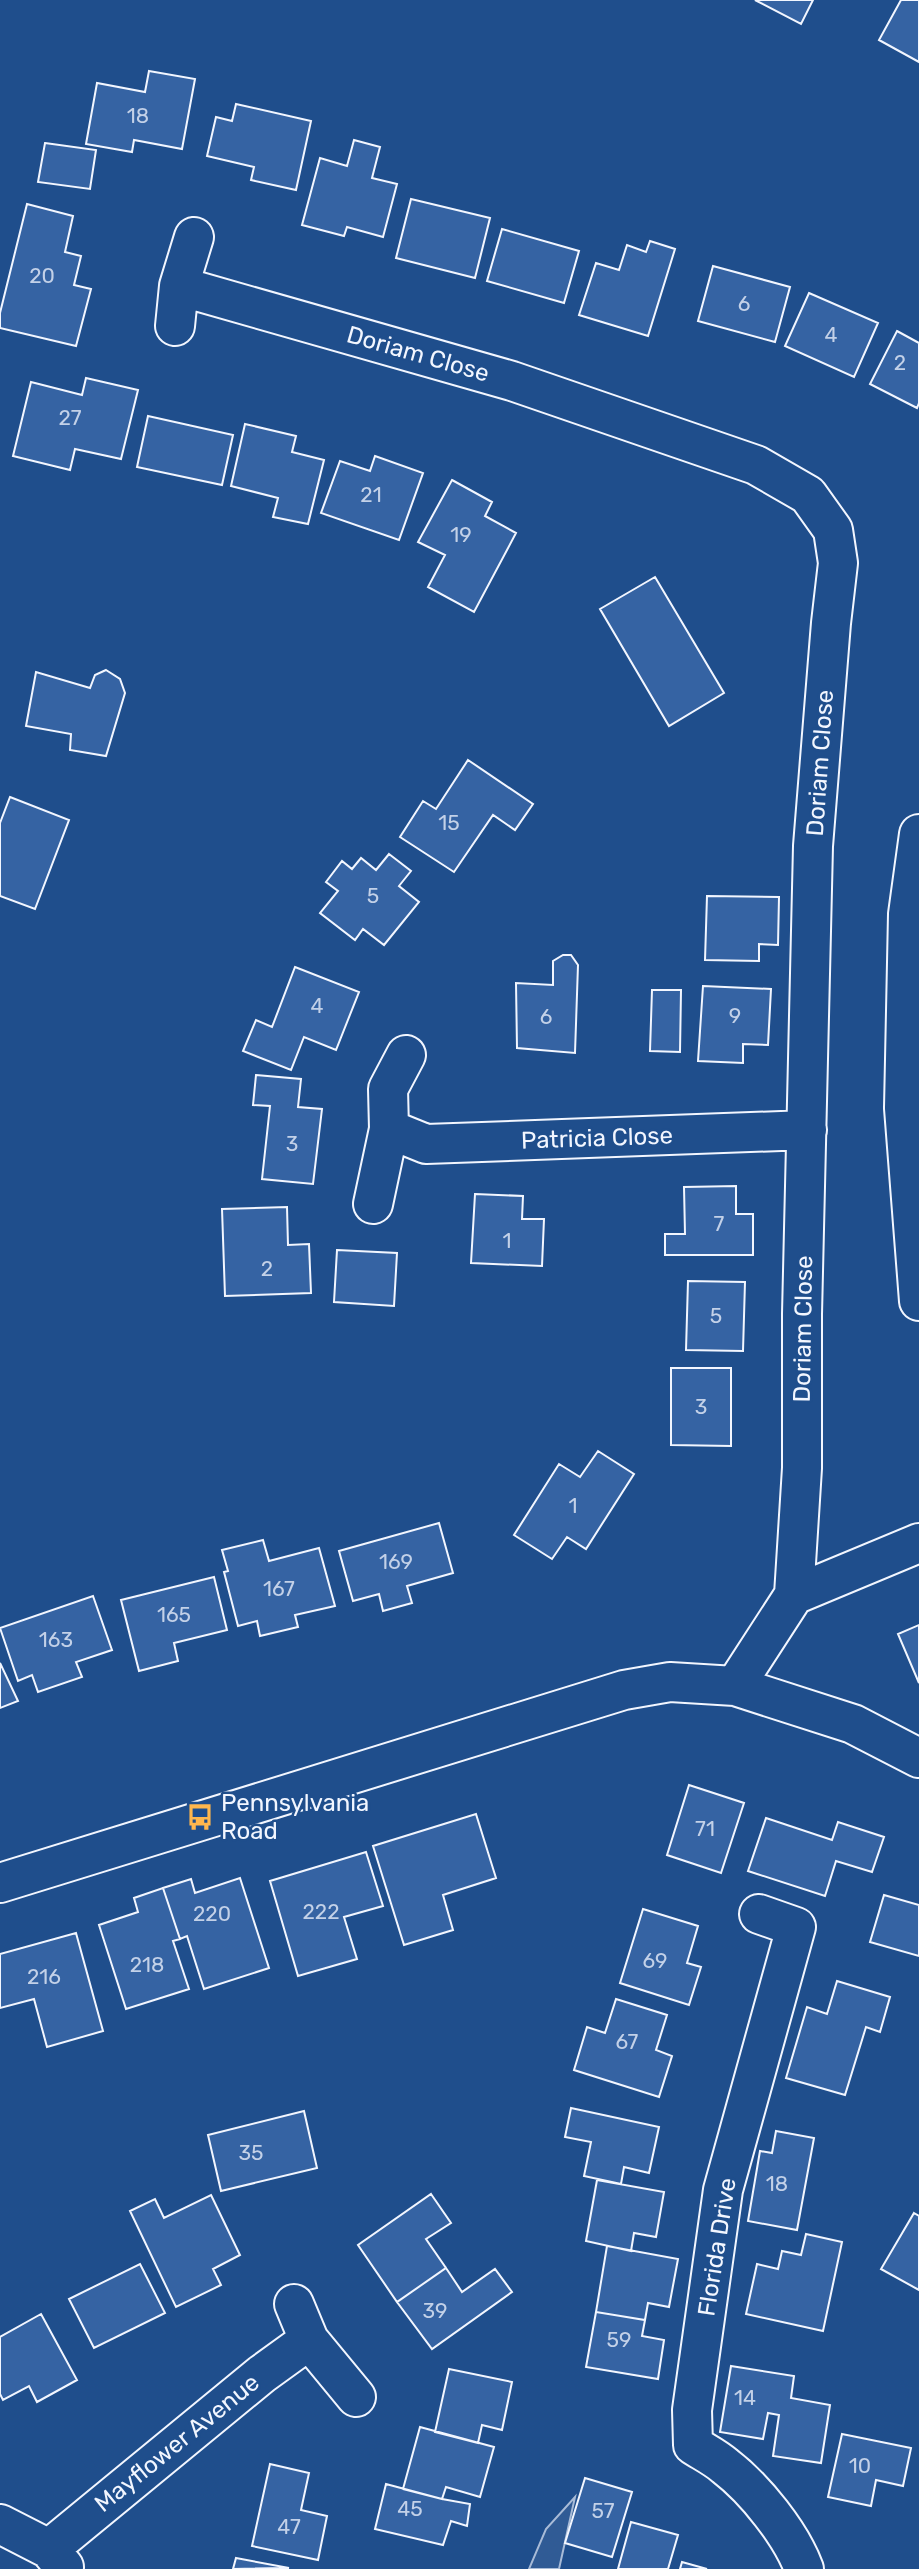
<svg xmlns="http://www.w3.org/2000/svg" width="919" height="2569" viewBox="0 0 919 2569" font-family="Rubik,sans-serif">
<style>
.green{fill:#305b95;stroke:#a8bbd7;stroke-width:2}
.building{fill:#3563a3;stroke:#f2f6ff;stroke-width:2}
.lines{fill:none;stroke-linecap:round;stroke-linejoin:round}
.minor-casing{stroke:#f2f6ff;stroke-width:42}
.minor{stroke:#1f4e8c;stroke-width:38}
.labels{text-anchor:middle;stroke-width:5;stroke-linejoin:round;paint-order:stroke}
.number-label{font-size:21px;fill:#c3d1e8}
.street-label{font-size:24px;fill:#f2f6ff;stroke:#1f4e8c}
.poi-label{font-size:24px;fill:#f2f6ff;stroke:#1f4e8c;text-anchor:start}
</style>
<rect width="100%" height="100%" fill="#1f4e8c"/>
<path class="green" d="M575,2497L559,2569H529L546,2529Z"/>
<path class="building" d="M755,0H813L801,24Z
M901,0H919V62L879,40Z
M149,71L195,79L182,149L134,140L132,152L86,144L97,83L145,92Z
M236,104L311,121L296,190L251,180L254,167L207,156L216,117L232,121Z
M354,140L380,147L372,178L397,184L383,237L347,227L344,236L302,225L320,158L347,166Z
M45,143L96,150L90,189L38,182Z
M411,199L490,218L475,278L396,258Z
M27,204L73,216L65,252L81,256L74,285L91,289L76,346L0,328V313Z
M502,229L579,251L564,303L487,281Z
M650,241L675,249L648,336L579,315L596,263L619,270L627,245L646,252Z
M713,266L790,287L775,342L698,321Z
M809,293L878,323L854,377L785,346Z
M897,331L919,343V403L917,408L870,384Z
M86,378L138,390L121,459L75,449L70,470L13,456L31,382L82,395Z
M148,416L233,435L222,485L137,467Z
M245,424L296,436L292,452L324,460L308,524L273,517L278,498L231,486Z
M375,456L423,473L399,540L321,513L340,461L370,471Z
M452,480L492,502L485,516L516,533L474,612L428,587L445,555L418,542Z
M655,577L724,693L669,726L600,609Z
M106,670L120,679L125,693L106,756L70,750L71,734L26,726L36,672L90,688L95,675Z
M468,760L533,804L515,830L493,815L454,872L400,837L423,801L436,809Z
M10,797L69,820L35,909L0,896V823Z
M389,854L411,871L399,886L419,902L384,945L363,929L355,940L320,913L338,891L326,882L342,861L352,869L361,858L376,870Z
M707,896L779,897L778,945L759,944V961L705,960Z
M563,955H571L578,965L575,1053L517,1048L516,983L553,985V961Z
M295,967L359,992L336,1050L304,1037L291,1070L243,1051L256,1020L272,1027Z
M703,986L771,989L768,1045L743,1044V1063L698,1061Z
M652,990H681L680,1052L650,1051Z
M256,1075L301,1079L298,1107L322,1109L313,1184L262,1179L270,1106L253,1105Z
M736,1186V1214H753V1255H665V1234H685L684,1187Z
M475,1194L523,1196L522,1219H544L542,1266L471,1263Z
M287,1207L288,1245L309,1244L311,1293L225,1296L222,1209Z
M337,1250L397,1253L394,1306L334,1302Z
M688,1281L745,1282L743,1351L686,1350Z
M671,1368H731V1446L671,1445Z
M598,1451L634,1474L586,1549L567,1537L552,1559L514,1535L559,1464L580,1477Z
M439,1523L453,1573L407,1586L412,1603L383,1611L379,1594L353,1601L339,1551Z
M263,1540L269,1561L319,1548L335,1606L295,1615L298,1627L260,1636L257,1621L238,1626L224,1572L228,1571L222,1550Z
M214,1577L227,1630L174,1643L178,1661L139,1671L121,1600Z
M93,1596L112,1650L76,1662L82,1677L38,1692L32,1675L18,1681L0,1628Z
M919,1625V1683L898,1634Z
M0,1663L18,1701L0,1708Z
M689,1785L744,1803L721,1873L667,1855Z
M476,1814L496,1878L443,1895L453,1930L404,1945L373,1846Z
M766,1818L832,1840L838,1822L884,1837L872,1872L836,1861L825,1896L748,1871Z
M366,1852L383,1906L344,1917L357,1959L298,1976L270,1881Z
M240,1878L269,1968L204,1989L187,1936L180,1939L163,1888L191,1879L195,1893Z
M163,1888L180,1939L173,1941L189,1989L126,2009L99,1925L138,1912L134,1898Z
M884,1895L919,1905V1956L870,1942Z
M643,1909L698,1926L687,1963L701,1967L689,2005L620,1983Z
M76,1933L103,2031L47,2047L34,1999L0,2008V1954Z
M837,1981L890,1997L880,2032L866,2027L845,2095L786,2078L807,2007L827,2014Z
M616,1999L667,2015L656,2050L672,2056L659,2097L574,2070L587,2027L605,2033Z
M571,2108L659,2127L649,2173L624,2167L621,2184L584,2176L591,2142L565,2137Z
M304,2111L317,2168L221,2191L208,2135Z
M776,2131L814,2138L797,2230L748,2221L760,2151L772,2153Z
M597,2180L664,2192L656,2237L634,2233L631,2251L586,2241Z
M431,2194L451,2223L426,2239L446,2268L397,2302L358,2245Z
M211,2195L240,2255L213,2269L221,2285L176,2307L130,2211L155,2199L164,2218Z
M914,2213L919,2216V2290L881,2269Z
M806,2234L842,2242L823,2331L746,2314L757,2264L778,2269L782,2251L801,2255Z
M607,2246L678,2259L669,2307L648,2303L645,2320L596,2312Z
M140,2264L165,2313L94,2348L69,2299Z
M446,2268L462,2292L495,2269L512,2292L432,2349L397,2302Z
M596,2312L645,2320L642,2336L664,2340L658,2379L586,2367Z
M41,2314L77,2380L37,2402L29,2386L3,2400L0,2394V2337Z
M731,2366L794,2376L791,2398L830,2405L821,2463L773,2456L779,2415L768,2413L763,2439L720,2432Z
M449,2369L512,2382L502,2430L482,2425L478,2443L435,2432Z
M420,2427L494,2447L480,2497L446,2487L442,2499L403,2489Z
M842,2434L911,2448L903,2486L876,2480L871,2506L828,2497Z
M270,2464L309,2473L301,2510L327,2516L318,2560L252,2546Z
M585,2478L632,2492L612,2557L565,2543Z
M386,2484L442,2499L470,2504L467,2526L451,2521L443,2545L375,2529Z
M631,2522L678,2535L668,2569H618Z
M236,2558L289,2568L233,2569Z
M682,2562L707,2569H680Z"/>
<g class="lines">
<defs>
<path id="minor" d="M179,286L512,381L756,465L808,495L833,530L838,563L831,623L813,846L802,1314V1468L794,1595L735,1686
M175,326L179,286L194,237
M919,834L908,914L904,1108L919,1301
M389,1129L426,1144L807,1130
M373,1204L389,1129L388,1089L406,1055
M794,1595L919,1543
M0,1883L624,1690L670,1682L735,1686L853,1724L919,1758
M759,1914L796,1927L723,2190L692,2410L693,2445C704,2452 716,2458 725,2466C755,2489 791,2534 804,2569
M294,2304L309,2340L356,2397
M0,2524L49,2549L64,2567
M49,2549L262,2374L309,2340"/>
</defs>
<use href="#minor" class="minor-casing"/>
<use href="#minor" class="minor"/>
</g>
<defs>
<symbol id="bus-bare" viewBox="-9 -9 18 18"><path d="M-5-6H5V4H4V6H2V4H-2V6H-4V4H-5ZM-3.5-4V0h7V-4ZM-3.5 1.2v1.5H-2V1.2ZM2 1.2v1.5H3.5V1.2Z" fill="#ffb74d" stroke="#1f4e8c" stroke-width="2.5" paint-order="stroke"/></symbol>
</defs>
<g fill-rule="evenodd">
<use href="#bus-bare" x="181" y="1798" width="38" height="38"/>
</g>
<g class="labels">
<g class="number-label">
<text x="138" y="123">18</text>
<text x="42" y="283">20</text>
<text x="744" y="311">6</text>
<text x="831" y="342">4</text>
<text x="900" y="370">2</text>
<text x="70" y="425">27</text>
<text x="371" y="502">21</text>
<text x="461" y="542">19</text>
<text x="449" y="830">15</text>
<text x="373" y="903">5</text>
<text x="317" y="1013">4</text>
<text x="735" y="1023">9</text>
<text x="546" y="1024">6</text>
<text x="292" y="1151">3</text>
<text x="719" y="1231">7</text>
<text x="507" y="1248">1</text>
<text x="267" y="1276">2</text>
<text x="716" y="1323">5</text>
<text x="701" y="1414">3</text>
<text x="573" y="1513">1</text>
<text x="396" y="1569">169</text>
<text x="279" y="1596">167</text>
<text x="174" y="1622">165</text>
<text x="56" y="1647">163</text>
<text x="705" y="1836">71</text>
<text x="321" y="1919">222</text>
<text x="212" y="1921">220</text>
<text x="655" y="1968">69</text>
<text x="147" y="1972">218</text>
<text x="44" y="1984">216</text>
<text x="627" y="2049">67</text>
<text x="251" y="2160">35</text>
<text x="777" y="2191">18</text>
<text x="435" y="2318">39</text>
<text x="619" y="2347">59</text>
<text x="745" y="2405">14</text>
<text x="860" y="2473">10</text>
<text x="410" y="2516">45</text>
<text x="603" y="2518">57</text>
<text x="289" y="2534">47</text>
</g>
<g class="street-label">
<text transform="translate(418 354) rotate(16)" y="8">Doriam Close</text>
<text transform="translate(820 763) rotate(-86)" y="8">Doriam Close</text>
<text transform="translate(597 1138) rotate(-2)" y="8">Patricia Close</text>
<text transform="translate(803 1329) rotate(-89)" y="8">Doriam Close</text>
<text transform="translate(717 2247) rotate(-81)" y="8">Florida Drive</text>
<text transform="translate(177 2443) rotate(-39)" y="8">Mayflower Avenue</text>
</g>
<g class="poi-label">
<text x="221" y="1811">Pennsylvania<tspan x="221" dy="28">Road</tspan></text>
</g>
</g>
</svg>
